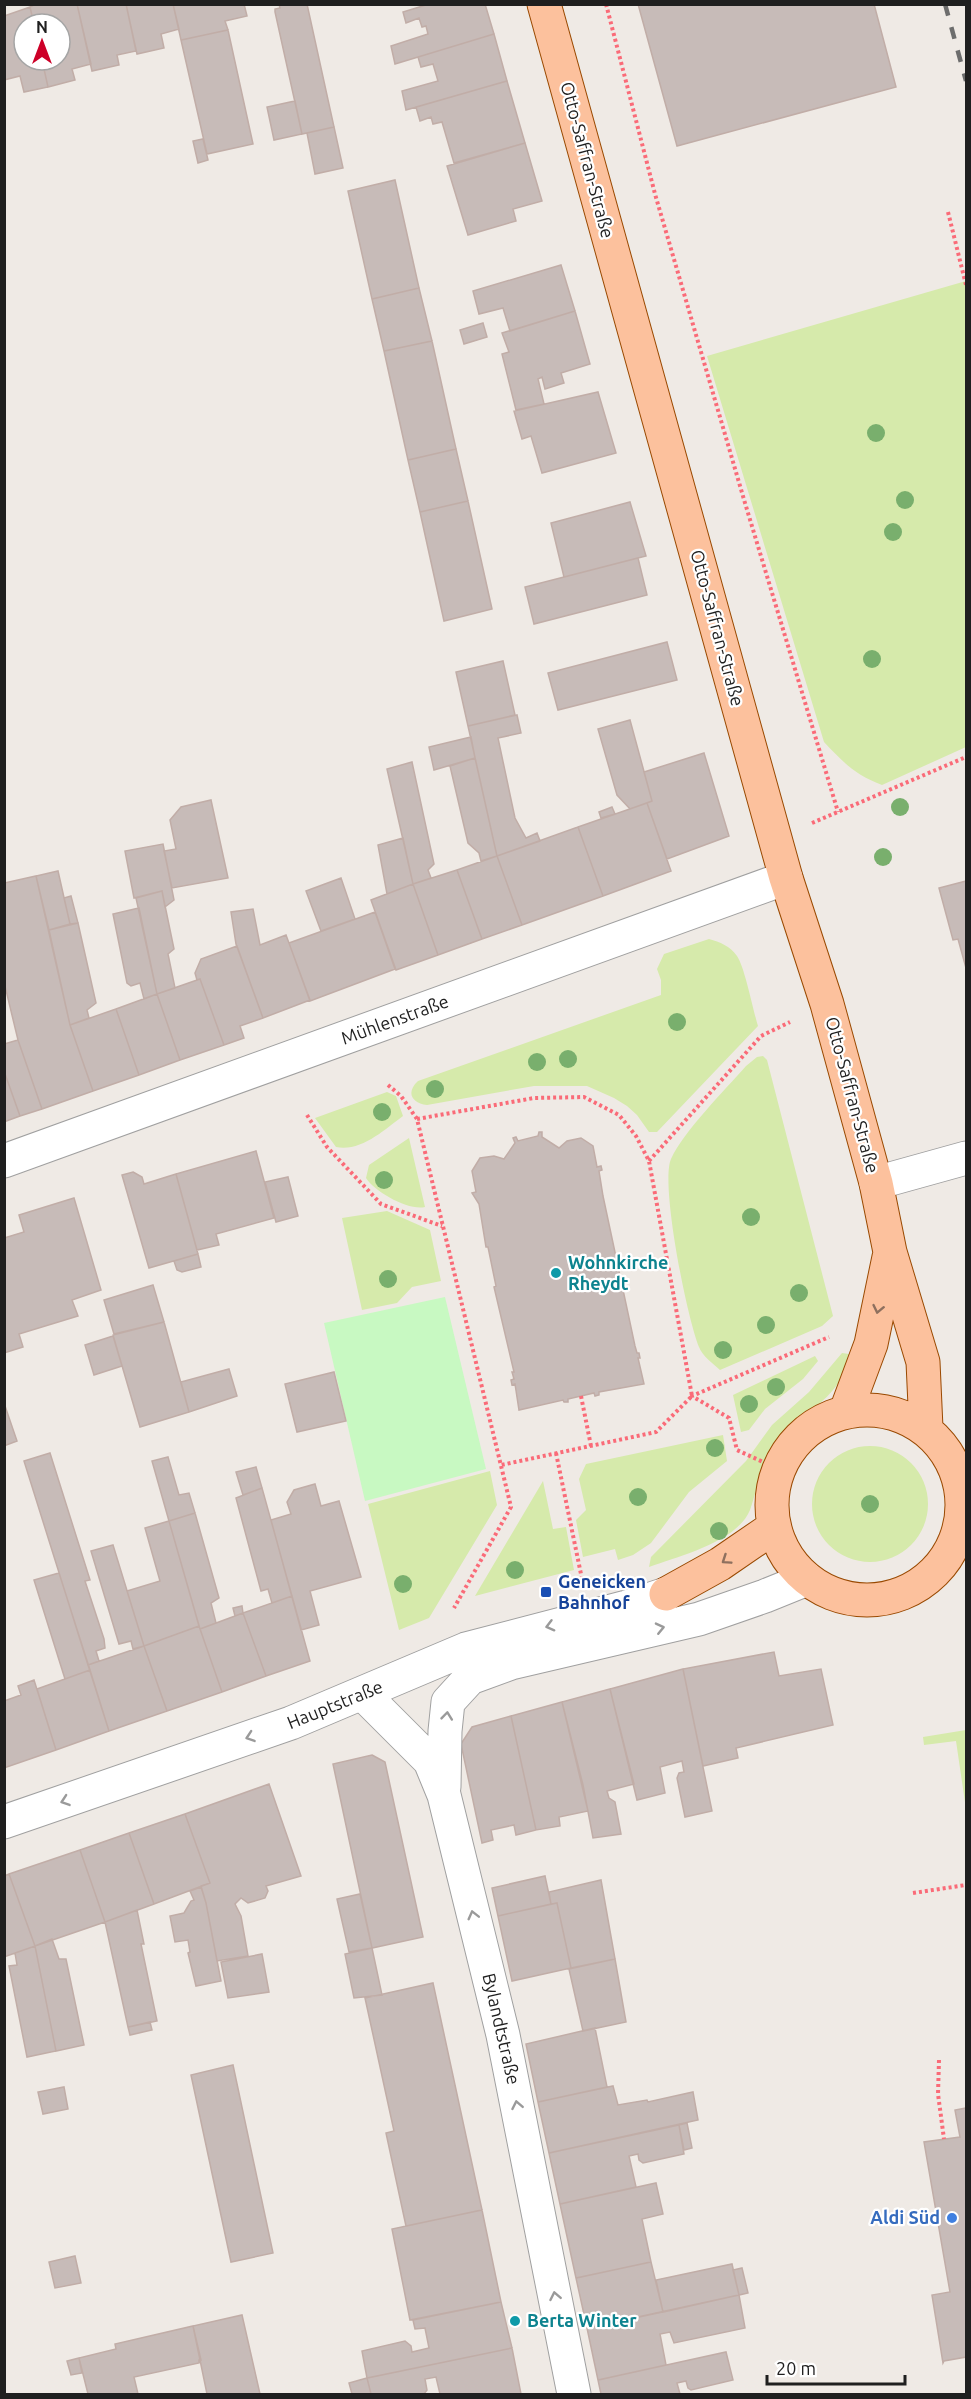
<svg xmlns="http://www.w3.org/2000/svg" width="971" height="2399" viewBox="0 0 971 2399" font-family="Ubuntu,sans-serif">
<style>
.grass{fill:#d6eaab}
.park{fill:#c8f9c2}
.building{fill:#c7bbb8;stroke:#c1ada7;stroke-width:1.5}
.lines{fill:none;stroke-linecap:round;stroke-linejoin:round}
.minor-casing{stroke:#a0a0a0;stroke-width:35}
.major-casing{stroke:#994900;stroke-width:35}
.path{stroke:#fa6b78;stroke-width:4;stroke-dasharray:3 3;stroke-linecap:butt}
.minor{stroke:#fff;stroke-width:33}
.major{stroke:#fcc19d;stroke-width:33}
.rail{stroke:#6d6d6d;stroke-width:4.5;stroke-dasharray:12 12;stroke-linecap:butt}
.tree{fill:#79af6d}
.oneway{stroke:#8e705e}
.oneway2{stroke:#9a9a9a}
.culture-dot{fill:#0f9aa8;stroke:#fff;stroke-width:2}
.transit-dot{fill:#1a4fb4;stroke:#fff;stroke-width:2}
.shop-dot{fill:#3f7fe0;stroke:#fff;stroke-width:2}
.labels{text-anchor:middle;stroke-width:4.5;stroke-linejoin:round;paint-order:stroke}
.street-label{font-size:18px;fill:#1f1f1f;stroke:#fff}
.culture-label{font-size:18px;font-weight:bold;fill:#0d838f;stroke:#fff;text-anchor:start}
.transit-label{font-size:18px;font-weight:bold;fill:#164399;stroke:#fff;text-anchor:start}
.shop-label{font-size:18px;font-weight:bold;fill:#366cbe;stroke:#fff;text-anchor:end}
</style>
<rect width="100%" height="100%" fill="#efeae5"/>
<path class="grass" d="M966,281V747L882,785C855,775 843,762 824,742L707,356Z
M709,939C720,942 730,946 737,956C745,968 753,1010 758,1026L657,1132H649L637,1115L627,1106L614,1098L587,1086H534L427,1105C411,1103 406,1092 418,1081L661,995V980L657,969L664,954Z
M763,1056L767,1060L833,1316L822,1326L720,1370C714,1364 702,1356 699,1347C687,1318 660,1184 671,1159C683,1132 725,1090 746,1066L757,1057Z
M387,1092L396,1096L403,1116C384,1130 361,1152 336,1147L315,1118Z
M409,1138L425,1207C409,1211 375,1192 366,1178L369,1165Z
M387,1211L430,1230L441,1281L412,1287L397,1303L362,1310L342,1218Z
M842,1353L849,1354L852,1359C846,1369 841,1381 833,1390C818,1409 794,1419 778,1439C760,1461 759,1485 750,1510C737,1542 679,1556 649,1567L651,1557L746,1461L772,1425L809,1392Z
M815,1356L818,1361L803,1379L765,1409L749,1430L741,1432L733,1395Z
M723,1435L727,1461L689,1492L651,1543L633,1555L618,1560L615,1549L583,1557L576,1520L586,1510L579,1479L586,1464Z
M812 1504a58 58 0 1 1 116 0a58 58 0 1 1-116 0Z
M490,1471L497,1505L429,1618L399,1630L368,1504Z
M543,1481L553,1529L566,1527L574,1570L475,1596Z
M966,1730V1809L956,1741L924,1745L923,1737Z"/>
<path class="park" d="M445,1297L486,1469L365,1501L324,1323Z"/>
<path class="building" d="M36,4H77L91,64L72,69L75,80L48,87L42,60H60V24H34L30,7Z
M77,4H126L136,51L117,55L119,65L92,71Z
M126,4H173L179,29L161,34L164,48L137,54Z
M173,4H244L247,16L225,21L228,30L181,40Z
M279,4H307L334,127L302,134L275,12V9L280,8Z
M429,4H485L494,34L395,64L391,46L428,34L426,26L422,27L419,18L406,23L403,12Z
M638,4H874L896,87L677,146Z
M30,7L34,24H24V60H42L48,87L24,92L20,76L4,80V16Z
M228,30L253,144L207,154L181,40Z
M494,34L507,81L406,110L402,91L438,81L433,64L421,67L418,57Z
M507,81L525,143L454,163L442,122L433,124L431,117L420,121L416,107Z
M295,101L302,134L274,140L267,107Z
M334,127L343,168L315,174L307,133Z
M203,139L208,160L198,163L193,141Z
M525,143L542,201L513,209L516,221L468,235L447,166Z
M395,180L419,288L372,299L348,191Z
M561,265L575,311L510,331L503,308L479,314L473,291Z
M419,288L432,341L384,351L372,299Z
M575,311L590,364L561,373L564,383L545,389L542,377L538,379L544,404L516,410L502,354L509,352L502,333Z
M483,323L487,337L464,344L460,330Z
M432,341L456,449L408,460L384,351Z
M598,392L616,453L542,473L531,436L522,439L514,411Z
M456,449L468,501L420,512L408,460Z
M468,501L492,609L444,621L420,512Z
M630,502L646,556L564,577L551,523Z
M638,558L647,595L534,624L525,587Z
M667,642L677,680L558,710L548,673Z
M503,661L515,715L468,726L456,672Z
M517,715L521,733L498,738L515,818L526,838L537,833L540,841L497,856L468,726Z
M630,720L652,801L630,809L617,795L598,729Z
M471,737L475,758L434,770L429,747Z
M704,753L729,836L667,859L647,803L652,801L644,772Z
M475,758L497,856L481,861L479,853L468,843L450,766Z
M412,762L434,864L428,870L431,878L413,884L387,769Z
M211,800L228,878L172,888L164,851L176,849L170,820L181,807Z
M647,803L671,871L603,896L578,827Z
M612,807L615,814L601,818L599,812Z
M578,827L603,896L522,925L497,856Z
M403,838L413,884L387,894L378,845Z
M163,844L174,900L165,907L162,891L134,898L125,851Z
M497,856L522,925L482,939L457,870Z
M457,870L482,939L438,955L413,884Z
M58,871L70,924L49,930L36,876Z
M36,876L70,1025L93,1091L42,1109L18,1040L4,982V883Z
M341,878L355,919L321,931L306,891Z
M966,881V968L958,939L953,940L939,888Z
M413,884L438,955L396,970L371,900Z
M162,891L174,949L168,954L175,988L157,994L136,898Z
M71,896L78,923L70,924L64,898Z
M139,908L157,994L144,999L140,983L131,986L127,983L113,914Z
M253,909L260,945L286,935L310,1000L263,1018L236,944L231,912Z
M375,912L395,969L310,1001L289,943Z
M78,923L96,1003L87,1010L89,1018L70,1025L49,930Z
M237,946L263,1018L240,1026L244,1038L224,1045L200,979L197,980L195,973L201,959Z
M200,979L224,1045L180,1060L157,994Z
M157,994L180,1060L139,1075L116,1009Z
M116,1009L139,1075L93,1091L70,1025Z
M18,1040L42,1109L20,1116L4,1071V1044Z
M4,1071L20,1116L4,1122Z
M539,1132H542V1137L559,1148L567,1141L581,1138L593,1146L597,1167L601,1166L602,1170L599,1171L603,1196L635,1346L637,1353H639L640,1358H638L644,1384L599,1392V1395L595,1396L594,1393L568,1399V1402H564L563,1400L519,1410L515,1384L512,1385L511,1380L514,1379L512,1372H514L494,1287L496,1286L488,1247H486L479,1204L472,1193L476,1192L472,1171L480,1158L494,1156L504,1159L515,1143L513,1138L516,1137L518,1141L538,1136Z
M256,1151L274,1218L216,1234L219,1245L197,1250L176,1174Z
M133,1172L142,1177L144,1184L176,1174L198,1254L149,1268L122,1175Z
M288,1177L298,1216L276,1222L265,1182Z
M74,1198L101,1290L72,1300L78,1316L19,1334L23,1347L4,1353V1238L24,1232L19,1215Z
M198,1254L201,1267L182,1272L177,1270L174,1261Z
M153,1285L164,1322L114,1334L104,1300Z
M164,1322L189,1412L140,1427L113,1335Z
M113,1336L122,1366L94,1375L85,1345Z
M229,1369L237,1396L189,1412L181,1382Z
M334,1372L346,1421L297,1432L285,1384Z
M4,1403L17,1441L4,1446Z
M50,1453L90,1580L85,1581L104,1639L105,1648L96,1651L99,1661L88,1665L24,1461Z
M168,1457L179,1495L189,1493L195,1513L169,1521L152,1461Z
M256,1467L262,1488L243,1495L236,1472Z
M315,1484L321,1506L339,1501L361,1577L310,1591L319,1625L301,1630L271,1520L291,1514L287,1502L294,1490Z
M262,1488L292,1596L272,1603L268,1589L261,1591L236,1498Z
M195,1513L219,1598L211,1603L216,1623L200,1629L169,1521Z
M169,1521L199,1626L144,1646L127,1591L160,1581L145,1528Z
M113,1545L144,1646L133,1649L131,1641L119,1644L91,1551Z
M59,1573L90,1670L65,1679L34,1580Z
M292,1596L310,1661L266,1676L243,1613Z
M242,1606L243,1613L235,1616L233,1608Z
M243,1613L266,1676L222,1692L200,1629Z
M199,1626L222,1692L167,1711L144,1646Z
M144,1646L167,1711L109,1731L88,1665Z
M774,1652L779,1676L821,1669L833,1725L736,1748L738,1758L703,1766L683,1669Z
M683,1669L712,1811L685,1817L677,1778L679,1773L684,1772L682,1761L660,1767L665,1793L637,1800L610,1689Z
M90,1670L109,1731L56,1750L37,1689Z
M34,1680L56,1750L4,1768V1701L21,1695L18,1686Z
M610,1689L634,1784L607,1791L609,1798L615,1802L621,1834L593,1838L583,1785L562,1702Z
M562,1702L588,1811L559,1817L560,1826L536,1830L511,1716Z
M511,1716L536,1830L516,1835L514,1825L491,1830L493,1840L482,1843L461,1744L472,1727Z
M372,1755L385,1762L423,1937L372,1948L333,1764Z
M269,1784L301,1876L266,1886L268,1891L265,1898L248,1903L241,1898L235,1904L241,1916L248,1956L217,1961L206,1903L201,1886L210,1883L185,1814Z
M185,1814L210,1883L154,1904L129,1833Z
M129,1833L154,1904L105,1922L80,1850Z
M80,1850L105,1922L35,1946L9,1874Z
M9,1874L35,1946L4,1957V1876Z
M545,1876L551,1904L498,1916L492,1888Z
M601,1880L615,1959L571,1968L557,1903L551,1904L549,1892Z
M201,1887L206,1903L221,1981L196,1986L188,1953L190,1952L188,1940L175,1942L170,1916L184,1913L191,1901L194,1900L190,1891Z
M360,1894L372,1948L349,1952L337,1899Z
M557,1903L571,1968L512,1981L498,1916Z
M137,1910L144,1944H141L157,2021L128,2027L105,1922Z
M52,1939L59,1959H66L84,2045L56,2051L35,1946Z
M35,1946L56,2051L27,2057L9,1966L17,1965L15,1953Z
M372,1948L382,1995L354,1998L345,1954Z
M262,1954L269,1992L228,1998L221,1962Z
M615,1959L626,2022L583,2031L569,1969Z
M433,1983L482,2210L406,2226L386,2133L394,2131L365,1998Z
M150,2022L152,2030L130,2035L128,2027Z
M595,2028L607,2087L538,2102L526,2044Z
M233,2065L273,2253L231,2262L191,2075Z
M613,2086L618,2105L647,2100L648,2102L693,2092L698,2120L549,2153L538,2102Z
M64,2087L68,2109L43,2114L38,2092Z
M966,2108V2357L944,2361L943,2363L932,2295L950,2292L924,2142L960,2137L955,2110Z
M687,2123L692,2148L684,2150L679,2125Z
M679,2125L684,2154L643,2163L639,2160L638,2154L629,2156L636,2187L560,2204L549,2153Z
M656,2183L663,2214L642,2219L651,2262L576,2278L560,2204Z
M482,2210L501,2302L410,2320L392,2229Z
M75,2256L81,2283L55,2288L49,2262Z
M651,2262L663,2312L587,2328L576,2278Z
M732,2264L739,2295L663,2312L656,2280Z
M742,2268L748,2293L739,2295L733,2270Z
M739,2295L745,2328L674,2343L670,2332L660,2334L666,2365L598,2380L587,2328Z
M501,2302L512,2348L367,2378L362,2351L405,2341L411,2346L412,2352L429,2348L425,2328L415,2329L413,2320Z
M242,2315L260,2394H207L193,2326Z
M193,2326L201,2360H199V2363L134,2377L138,2394H88L79,2358L116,2349L115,2344Z
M512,2348L521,2394H440L436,2377L425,2379L427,2390L424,2394H371L367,2378Z
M726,2352L733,2380L691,2390L688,2388L686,2381L677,2383L680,2394H601L598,2380Z
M79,2358L82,2373L71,2375L67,2361Z
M367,2378L371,2394H352L349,2383Z"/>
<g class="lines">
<defs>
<path id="minor" d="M4,1161L786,878
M876,1183L966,1158
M363,1694L430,1761L444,1795L503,2035L574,2394
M444,1787L445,1731L448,1702L470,1678L511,1663L699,1619L765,1596L807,1579
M4,1822L291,1723L466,1649L627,1607L666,1594"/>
<path id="major" d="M544,4L786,878L827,1004L876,1183L890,1252L923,1362L926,1428
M772 1505a95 95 0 1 1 190 0a95 95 0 1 1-190 0Z
M846,1411L871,1344L889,1257
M666,1594L720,1564L774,1527"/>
</defs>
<use href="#minor" class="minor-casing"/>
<use href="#major" class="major-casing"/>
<path class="path" d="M606,4L655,194L745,503L838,812
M948,212L966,285
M812,823L966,757
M388,1085L401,1096L417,1119L511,1507L454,1608
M307,1115L327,1147L381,1204L442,1226
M417,1119L534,1098L584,1097L619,1115L636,1136L649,1161L692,1396L656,1432L501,1465
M649,1161L761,1036L790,1022
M581,1396L591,1446
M556,1453L582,1579
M778,1469L737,1450L729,1418L692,1396L829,1337
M913,1893L966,1885
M939,2060L938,2094L944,2139"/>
<use href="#minor" class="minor"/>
<use href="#major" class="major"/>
<path class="rail" d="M945,4L966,81"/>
</g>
<g class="tree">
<circle cx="876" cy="433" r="9"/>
<circle cx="905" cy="500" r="9"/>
<circle cx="893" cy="532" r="9"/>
<circle cx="872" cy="659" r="9"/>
<circle cx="900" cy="807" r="9"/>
<circle cx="883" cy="857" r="9"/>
<circle cx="677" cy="1022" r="9"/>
<circle cx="568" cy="1059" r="9"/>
<circle cx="537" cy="1062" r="9"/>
<circle cx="435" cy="1089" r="9"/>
<circle cx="382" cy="1112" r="9"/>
<circle cx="384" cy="1180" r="9"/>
<circle cx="751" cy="1217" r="9"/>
<circle cx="388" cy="1279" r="9"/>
<circle cx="799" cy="1293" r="9"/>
<circle cx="766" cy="1325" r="9"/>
<circle cx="723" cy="1350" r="9"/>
<circle cx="776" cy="1387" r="9"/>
<circle cx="749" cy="1404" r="9"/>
<circle cx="715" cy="1448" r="9"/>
<circle cx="638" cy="1497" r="9"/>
<circle cx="870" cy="1504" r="9"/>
<circle cx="719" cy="1531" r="9"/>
<circle cx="515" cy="1570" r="9"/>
<circle cx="403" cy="1584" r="9"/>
</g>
<defs><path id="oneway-chevron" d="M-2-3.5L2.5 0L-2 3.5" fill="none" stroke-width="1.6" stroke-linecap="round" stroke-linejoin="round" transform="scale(1.5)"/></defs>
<g class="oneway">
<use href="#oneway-chevron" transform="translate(878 1309) rotate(102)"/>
<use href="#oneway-chevron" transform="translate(726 1560) rotate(146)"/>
</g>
<g class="oneway2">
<use href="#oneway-chevron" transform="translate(550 1626) rotate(165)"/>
<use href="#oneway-chevron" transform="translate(660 1628) rotate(-13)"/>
<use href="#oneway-chevron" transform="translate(447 1716) rotate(-84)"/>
<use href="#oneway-chevron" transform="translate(250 1737) rotate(161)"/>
<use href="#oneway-chevron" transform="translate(65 1801) rotate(161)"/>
<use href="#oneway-chevron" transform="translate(473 1915) rotate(-104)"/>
<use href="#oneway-chevron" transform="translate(517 2105) rotate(-101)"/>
<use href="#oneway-chevron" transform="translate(555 2296) rotate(-101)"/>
</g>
<g class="culture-dot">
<circle cx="556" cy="1273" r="6"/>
<circle cx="515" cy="2321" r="6"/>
</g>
<rect class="transit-dot" x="540" y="1586" width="12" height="12" rx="3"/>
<circle class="shop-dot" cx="952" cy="2218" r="6"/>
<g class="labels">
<g class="street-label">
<text transform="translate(587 160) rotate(75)" y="6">Otto-Saffran-Straße</text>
<text transform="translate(717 628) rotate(75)" y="6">Otto-Saffran-Straße</text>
<text transform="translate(395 1020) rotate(-20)" y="6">Mühlenstraße</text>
<text transform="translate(852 1095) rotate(75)" y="6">Otto-Saffran-Straße</text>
<text transform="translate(335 1705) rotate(-22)" y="6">Hauptstraße</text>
<text transform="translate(501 2029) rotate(77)" y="6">Bylandtstraße</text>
</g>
<g class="culture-label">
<text x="568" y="1269">Wohnkirche<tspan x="568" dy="21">Rheydt</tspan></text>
<text x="527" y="2327">Berta Winter</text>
</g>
<g class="transit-label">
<text x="558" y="1588">Geneicken<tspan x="558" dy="21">Bahnhof</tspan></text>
</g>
<g class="shop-label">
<text x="940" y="2224">Aldi Süd</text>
</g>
</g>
<rect width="971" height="2399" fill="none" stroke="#1f1f1f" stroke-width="12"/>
<g transform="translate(42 42)"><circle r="28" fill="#ffffff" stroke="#a5a5a5" stroke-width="1.5"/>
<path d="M0-4.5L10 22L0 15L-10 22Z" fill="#cd0028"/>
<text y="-9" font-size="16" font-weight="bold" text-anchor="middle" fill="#1f1f1f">N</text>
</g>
<path d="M767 2375v9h138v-9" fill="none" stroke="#1f1f1f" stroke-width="3"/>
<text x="776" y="2375" font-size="18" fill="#1f1f1f" stroke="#ffffff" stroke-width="4.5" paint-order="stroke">20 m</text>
</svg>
